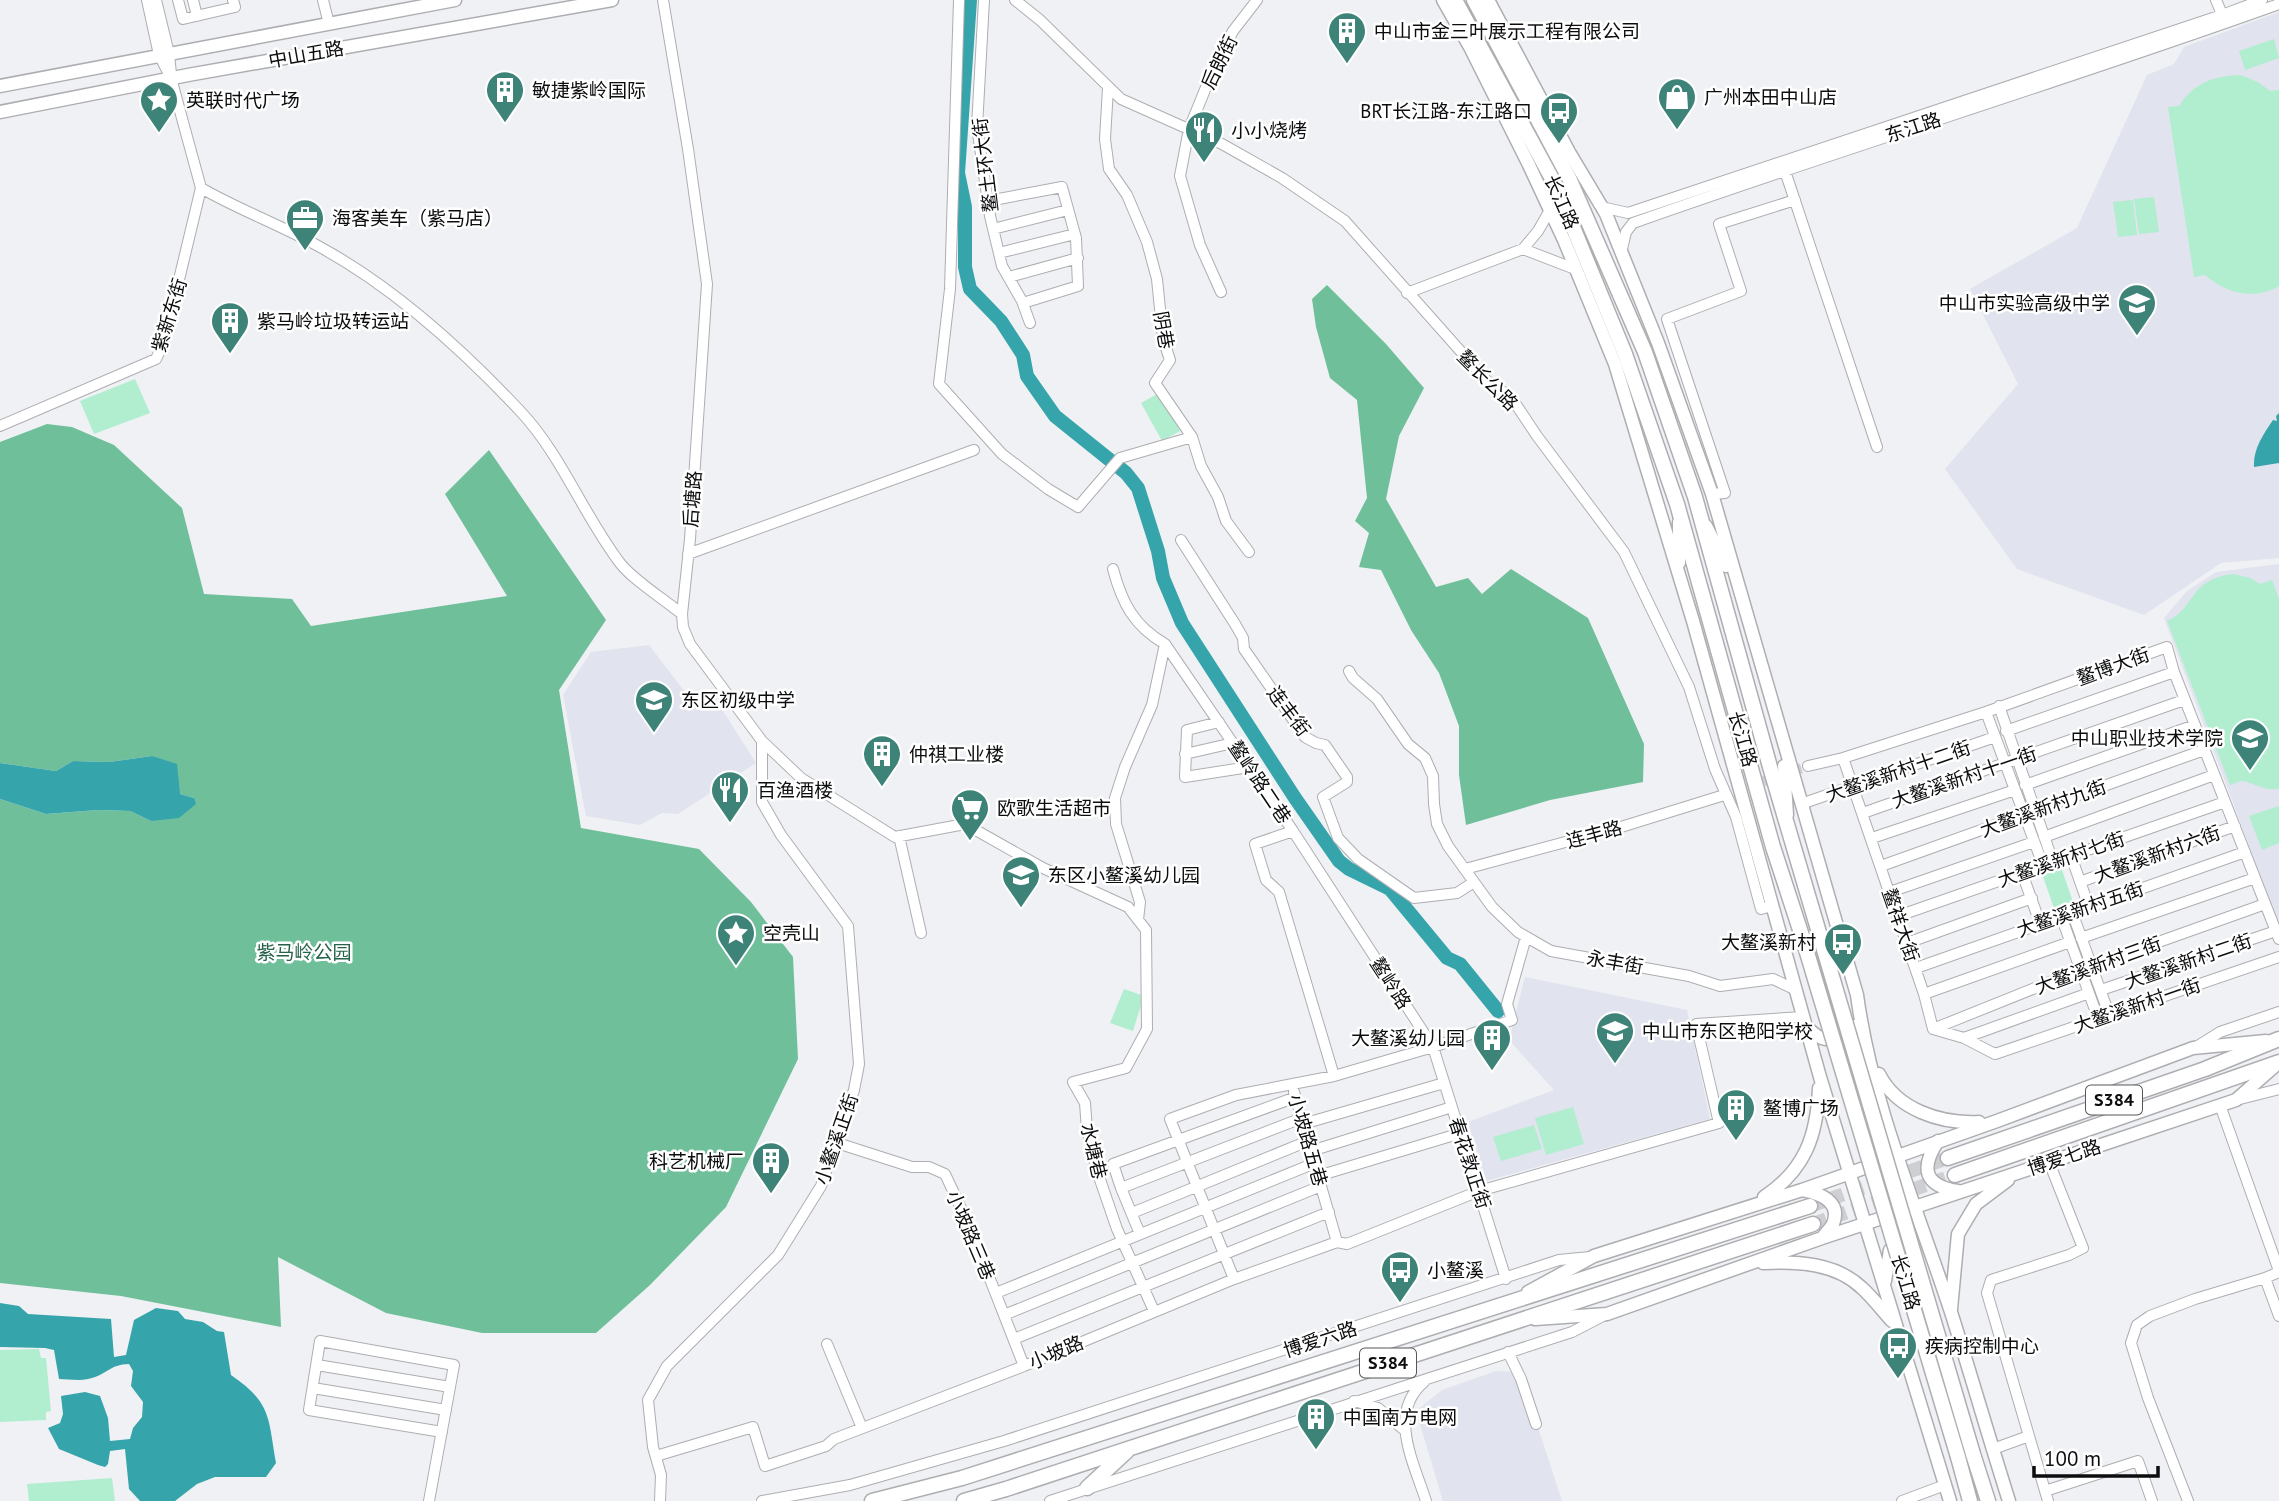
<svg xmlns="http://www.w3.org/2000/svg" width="2279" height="1501" viewBox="0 0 2279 1501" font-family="'PT Sans','Noto Sans SC',sans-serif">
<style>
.built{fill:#e1e3ee}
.green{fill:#b0eecf}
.forest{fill:#6ebf9a}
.water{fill:#36a5ab}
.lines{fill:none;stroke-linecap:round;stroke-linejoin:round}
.river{stroke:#36a5ab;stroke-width:14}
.minor-tunnel{stroke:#cecfd2;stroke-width:10;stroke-dasharray:10 5;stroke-linecap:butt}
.highway-tunnel{stroke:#cecfd2;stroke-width:14;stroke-dasharray:14 7;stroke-linecap:butt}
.minor-casing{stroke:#adaeb2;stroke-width:12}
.major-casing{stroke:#adaeb2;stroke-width:15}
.highway-casing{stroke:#adaeb2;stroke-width:17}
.minor{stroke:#fff;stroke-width:10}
.major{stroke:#fff;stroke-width:12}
.highway{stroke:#fff;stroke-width:14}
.highway-bridge-casing{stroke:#adaeb2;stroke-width:17;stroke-linecap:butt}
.highway-bridge{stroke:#fff;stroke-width:14}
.labels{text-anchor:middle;stroke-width:5;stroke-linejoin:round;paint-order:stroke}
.shield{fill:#fff;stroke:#555656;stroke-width:2}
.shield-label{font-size:18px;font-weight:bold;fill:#0c0d0e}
.poi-label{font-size:19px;fill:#0c0d0e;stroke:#fff;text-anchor:start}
.street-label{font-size:19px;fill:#0c0d0e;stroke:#fff}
.park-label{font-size:19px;fill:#256249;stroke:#fff}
</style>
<rect width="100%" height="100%" fill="#f0f1f4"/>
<path class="built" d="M2279,12V558L2221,563L2144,615L2017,569L1945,469L2018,384L1970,289L2077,228L2147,75L2174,64L2184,47Z
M2279,564V926L2164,618L2187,591L2216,572Z
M649,645L695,705L713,695L756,763L678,814L662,813L640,825L586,816L563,695L591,652Z
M1525,977L1687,1010L1710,1119L1486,1181L1468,1122L1554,1090L1509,1040Z
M1496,1371L1520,1372L1562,1501H1443L1416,1411L1442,1390Z"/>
<path class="green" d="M2274,39L2279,58L2245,70L2239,51Z
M2240,75L2258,82L2270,91L2279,90V286C2254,301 2225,293 2205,275L2194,277L2168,107L2179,106C2194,83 2213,76 2240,75Z
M2154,197L2159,232L2139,234L2134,199Z
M2133,200L2137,235L2118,237L2113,202Z
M135,379L150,413L94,434L80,401Z
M1159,393L1180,431L1162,441L1141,403Z
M2233,574L2250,578L2260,584L2272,580L2279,599V789C2261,791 2254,782 2242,781C2238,781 2234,784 2230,785L2167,621C2196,609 2188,579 2233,574Z
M2279,806V843L2262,850L2249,816Z
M2061,867L2073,902L2054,908L2042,874Z
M1124,989L1144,996L1133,1031L1110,1023Z
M1573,1107L1584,1144L1546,1155L1535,1118Z
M1534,1125L1542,1149L1501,1161L1493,1137Z
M39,1349L41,1358H46L51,1411L46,1412V1420L0,1422V1350Z
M112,1478L115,1501H29L27,1484Z"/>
<path class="forest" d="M1327,285L1386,344L1424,388L1399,436L1386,499L1436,587L1468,578L1482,594L1511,569L1588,618L1644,744L1643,782L1550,800L1466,825L1459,775V726L1439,673L1411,630L1381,570L1359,567L1369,533L1355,521L1367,498L1357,400L1330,378L1316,327L1312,299Z
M47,424L72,427L114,445L182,508L204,594L292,599L311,626L507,596L445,494L489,450L606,620L559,690L581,828L699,849L751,902L793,957L798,1059L726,1207L650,1285L596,1333H482L386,1313L278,1257L281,1327L121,1296L0,1283V799L46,814L98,810L130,811L151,821L194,798L180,794L152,756L109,762L73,761L56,771L0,763V442Z"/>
<path class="water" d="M2279,413V463L2254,467C2253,449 2263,435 2273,420L2277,421L2276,416Z
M152,756L177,764L180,794L194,798L196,804L179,818L151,821L130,811L98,810L46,814L0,799V763L56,771L73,761L109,762Z
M0,1303L19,1306L28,1314L111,1319L114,1357L126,1355L134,1320L156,1308L178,1311L185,1319L203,1322L217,1331L224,1332L231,1375C272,1403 268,1418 276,1463L266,1477H215L197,1484L175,1501H140L129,1489L125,1449L110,1451L108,1464L105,1467L98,1465L59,1449L48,1428L60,1423L63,1414L61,1396L85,1392L100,1396L108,1418L110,1441L130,1439L133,1428L142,1417L143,1402L131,1386L133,1371L129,1364C110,1364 105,1376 88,1379C79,1381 68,1379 59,1379L54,1350L45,1348L0,1347Z"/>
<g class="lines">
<path class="river" d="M970,0L958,173L965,207V267L970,289L1001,321L1023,355L1027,376L1055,416L1126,473L1138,488L1158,551L1163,578L1182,623L1295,798L1339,861L1349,869L1390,889L1447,958L1460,964L1498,1011"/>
<path class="minor-tunnel" d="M1721,796L1808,766"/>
<path class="highway-tunnel" d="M1810,1206L1948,1158
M1813,1224L1955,1175"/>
<defs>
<path id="minor" d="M147,0L159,55L171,78L201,188C239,210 281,225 320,247C395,288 463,350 521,412C562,456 584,516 620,563C633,580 665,600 682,614
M156,0L169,54L171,74
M178,0L183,19L235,7L233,0
M193,0L197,16
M323,0L329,24
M663,0L688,149L707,284L690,539L682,614L683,627L690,644L762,741L801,778L895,837L965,824L1043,868L1128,907L1146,930L1147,1029L1126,1068L1073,1082L1085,1103L1087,1130L1096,1168L1117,1229L1154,1311
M959,0L950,289L939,384L1002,454L1048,489L1078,507L1120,458L1192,437
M984,0L977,127L990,216L1002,266L1022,301L1030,323
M1015,0L1040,20L1121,99L1222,144L1282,178L1345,221L1487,381L1511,397L1537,436L1624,552L1689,687L1715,769L1736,817L1761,909L1772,906
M2216,0L2224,19
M1108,88L1105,139L1109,169L1127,195L1147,242L1157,279L1163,339L1170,360L1155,383L1192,437L1201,466L1218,497L1226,521L1249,552
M1783,165L1877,447
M988,201L1062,187L1076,238L1078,286L1023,303
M1599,204L1606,208L1628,213L2222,15L2262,0
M993,229L1068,210
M1523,249L1538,231L1550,210
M999,253L1075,234
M1621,253L1626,232L1633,223C1847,147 2065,81 2279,4
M1009,277L1078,258
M1221,292L1200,245L1180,176L1189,129L1211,75L1233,31L1257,0
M1407,293L1523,249L1575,269
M0,426L156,359L164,342L201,188
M1712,494L1725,493L1667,319L1741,291L1719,224L1795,200
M1181,540L1235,624L1243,638L1244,649L1305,737L1316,743L1325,745L1347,777V782L1323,797L1338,838L1358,859L1414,898L1457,893L1474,882
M688,554L974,450
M1113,569C1122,603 1134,626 1165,644L1293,831L1433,1047L1506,1279
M1349,671L1353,678L1377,699L1408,744L1425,758L1433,776L1434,804L1437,824L1448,846L1492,907L1518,932L1551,951L1689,976L1720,986L1773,979L1794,989
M1999,706L2053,862
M1986,712L2043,865
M1219,722L1187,730L1185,777L1249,767
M2006,731L2174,672
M1185,754L1233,743
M1843,758L1924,994L1933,1029L1964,1038L1995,1054L2279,957
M1808,766L1843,758L1986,712L2167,647L2174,672L2279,939
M2025,785L2195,725
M1801,804L1995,737
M1863,813L2184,700
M1293,831L1255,844L1266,880L1279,892L1334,1076
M899,836L921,933
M2044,837L2214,775
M1872,838L2015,790
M2071,856L2089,907
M1881,866L2204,750
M1465,869L1621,827L1721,796
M2022,873L2040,923
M2080,882L2235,826
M1890,892L2034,842
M2072,912L2109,1014
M1898,916L2225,802
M2061,916L2098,1018
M1138,920L1140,902L1116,824L1115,798L1125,767L1152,705L1165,644
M2081,938L2255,878
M1907,943L2032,898
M1916,968L2245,852
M2101,990L2276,931
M1924,994L2070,942
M1933,1029L2080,970L2265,904
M1964,1038L2089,993
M2196,1047L2220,1032L2279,1012
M1294,1092L1337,1242
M2236,1100L2279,1089
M2220,1105L2279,1271
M1303,1124L1444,1083
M834,1142L912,1167H929L945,1174L968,1223L1024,1366
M1311,1151L1452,1107
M1318,1176L1461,1133
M1121,1188L1113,1164L1296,1097
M1132,1213L1308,1141
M1140,1234L1121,1188L1302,1118
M2279,1272L2265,1278L2279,1316
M1234,1279L1170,1119L1236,1095L1334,1076L1433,1047L1512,1020L1507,1004L1526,937
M996,1293L1315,1163
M1004,1315L1321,1186
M1014,1339L1329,1212
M827,1344L862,1428
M1508,1352L1521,1379L1536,1424
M317,1365L450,1387
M1424,1382C1387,1413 1414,1463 1426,1501
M313,1388L446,1410
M1354,1401L1378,1408L1403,1429
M2029,1436L2048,1501
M1993,1449L2029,1436L1987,1293L1991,1280L2069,1255L2083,1248L2049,1162
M656,1456L753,1427L765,1466L826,1446L834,1439L1024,1366L1234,1279L1337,1242L1347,1244L1479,1191L1719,1123L1696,1024L1803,1017
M2045,1491L2138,1461L2152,1501
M429,1501C437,1456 446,1410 454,1365L320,1341L309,1410L442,1432
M660,1501L661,1475L653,1447L648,1400L667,1366L778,1255L821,1186L854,1090L859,1064L848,926L781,835L762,802V741
M762,1501L850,1485L1004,1441L1559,1260L1590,1257
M1050,1501L1572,1332L1603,1316
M1902,1501L1945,1485
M2188,1501L2148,1398L2131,1343L2137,1325L2150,1316L2195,1299L2265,1278"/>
<path id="major" d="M1443,0L1470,47L1529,165L1564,240L1615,364L1693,621L1820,1077L1950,1501
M1488,0L1569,152L1606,214L1658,343L1712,494L1857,995C1872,1105 1917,1208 1951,1312C1971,1375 1989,1438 2009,1501
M0,86L455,0
M0,112L188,75L612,0
M1706,526L1726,566
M1679,563V522
M1784,766L1787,815
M1808,1028C1824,1045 1831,1039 1850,1032L1854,1026
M1879,1074C1897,1110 1941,1124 1979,1122
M1938,1141C1920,1168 1924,1186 1958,1191
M1802,1190C1819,1193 1842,1201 1833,1224C1831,1228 1825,1234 1822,1238
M1764,1197C1805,1170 1817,1136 1819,1088
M1763,1263C1797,1261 1836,1263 1862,1288C1873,1298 1882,1310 1892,1321
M1885,1281L1890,1250L1900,1242
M1528,1292L1594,1256L1802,1190L1997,1121L2193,1048L2266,1041
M1951,1309L1958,1234L1976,1204L2008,1180
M1535,1319L1607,1314L1822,1238L2236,1100L2277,1064"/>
<path id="highway" d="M1455,0L1557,188L1625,354L1677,504L1773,847L1803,939
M1474,0L1569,178L1645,352L1695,497L1770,767L1820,936
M1948,1158L2205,1069L2279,1039
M1955,1175L2279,1062
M1973,1454L1988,1501
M1958,1457L1970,1501
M1087,1488L1127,1451
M872,1501L962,1478L1810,1206
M964,1501L1006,1489L1813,1224"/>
</defs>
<use href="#minor" class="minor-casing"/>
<use href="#major" class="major-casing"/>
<use href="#highway" class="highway-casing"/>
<use href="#minor" class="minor"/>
<use href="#major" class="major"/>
<use href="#highway" class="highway"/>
<defs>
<path id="highway-bridge" d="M1820,936L1973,1454
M1803,939L1958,1457"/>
</defs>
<use href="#highway-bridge" class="highway-bridge-casing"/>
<use href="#highway-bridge" class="highway-bridge"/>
</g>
<defs>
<symbol id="building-pin" viewBox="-11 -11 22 30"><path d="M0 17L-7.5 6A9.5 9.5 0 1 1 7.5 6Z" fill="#3e8378" stroke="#fff"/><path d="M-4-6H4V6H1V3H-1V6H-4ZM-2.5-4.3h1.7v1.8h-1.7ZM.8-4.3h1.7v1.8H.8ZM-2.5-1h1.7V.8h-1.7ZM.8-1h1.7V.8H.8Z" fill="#fff"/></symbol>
<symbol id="shop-pin" viewBox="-11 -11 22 30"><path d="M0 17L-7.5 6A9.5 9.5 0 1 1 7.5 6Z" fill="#3e8378" stroke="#fff"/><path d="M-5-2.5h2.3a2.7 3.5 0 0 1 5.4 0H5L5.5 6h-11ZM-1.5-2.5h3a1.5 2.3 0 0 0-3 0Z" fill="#fff"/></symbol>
<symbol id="sight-pin" viewBox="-11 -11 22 30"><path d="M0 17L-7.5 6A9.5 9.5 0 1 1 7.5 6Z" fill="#3e8378" stroke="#fff"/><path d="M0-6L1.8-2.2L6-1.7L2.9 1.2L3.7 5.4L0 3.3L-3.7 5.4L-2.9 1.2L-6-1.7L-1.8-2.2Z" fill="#fff"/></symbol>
<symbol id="bus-pin" viewBox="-11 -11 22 30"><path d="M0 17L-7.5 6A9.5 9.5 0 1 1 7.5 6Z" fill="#3e8378" stroke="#fff"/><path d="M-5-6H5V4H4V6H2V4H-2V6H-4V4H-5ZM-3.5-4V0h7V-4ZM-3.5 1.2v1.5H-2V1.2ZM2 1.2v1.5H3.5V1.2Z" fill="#fff"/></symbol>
<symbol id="restaurant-pin" viewBox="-11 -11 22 30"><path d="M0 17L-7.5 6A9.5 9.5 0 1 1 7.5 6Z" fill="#3e8378" stroke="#fff"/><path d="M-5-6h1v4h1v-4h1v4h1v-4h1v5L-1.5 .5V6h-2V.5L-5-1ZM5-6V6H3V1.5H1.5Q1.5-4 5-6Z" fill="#fff"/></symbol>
<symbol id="office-pin" viewBox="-11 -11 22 30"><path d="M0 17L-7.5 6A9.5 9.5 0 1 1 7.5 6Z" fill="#3e8378" stroke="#fff"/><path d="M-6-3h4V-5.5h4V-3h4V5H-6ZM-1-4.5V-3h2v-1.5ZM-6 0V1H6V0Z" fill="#fff"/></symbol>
<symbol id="school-pin" viewBox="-11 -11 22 30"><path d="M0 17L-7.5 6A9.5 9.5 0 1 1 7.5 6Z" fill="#3e8378" stroke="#fff"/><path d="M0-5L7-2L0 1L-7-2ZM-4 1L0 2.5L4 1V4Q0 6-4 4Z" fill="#fff"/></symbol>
<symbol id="university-pin" viewBox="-11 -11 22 30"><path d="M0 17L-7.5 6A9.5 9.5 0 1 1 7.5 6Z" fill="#3e8378" stroke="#fff"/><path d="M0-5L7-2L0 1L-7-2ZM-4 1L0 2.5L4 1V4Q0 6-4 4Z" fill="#fff"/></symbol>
<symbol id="supermarket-pin" viewBox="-11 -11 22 30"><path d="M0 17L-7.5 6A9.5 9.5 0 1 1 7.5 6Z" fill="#3e8378" stroke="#fff"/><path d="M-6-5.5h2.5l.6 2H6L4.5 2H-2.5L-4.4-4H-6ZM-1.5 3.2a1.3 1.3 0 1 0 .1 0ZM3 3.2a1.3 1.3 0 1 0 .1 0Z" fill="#fff"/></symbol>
</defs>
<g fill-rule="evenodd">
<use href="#building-pin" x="1325" y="9" width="44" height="60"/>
<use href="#building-pin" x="483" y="68" width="44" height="60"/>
<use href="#shop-pin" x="1655" y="75" width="44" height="60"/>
<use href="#sight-pin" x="137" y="78" width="44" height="60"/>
<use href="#bus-pin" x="1537" y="89" width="44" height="60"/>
<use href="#restaurant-pin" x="1182" y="108" width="44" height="60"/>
<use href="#office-pin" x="283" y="196" width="44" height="60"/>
<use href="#school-pin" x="2115" y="281" width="44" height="60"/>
<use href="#building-pin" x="208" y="299" width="44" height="60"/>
<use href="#school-pin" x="632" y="678" width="44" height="60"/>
<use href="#university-pin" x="2228" y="716" width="44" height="60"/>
<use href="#building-pin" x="860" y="732" width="44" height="60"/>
<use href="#restaurant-pin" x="708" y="768" width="44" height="60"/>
<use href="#supermarket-pin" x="948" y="786" width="44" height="60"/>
<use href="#school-pin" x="999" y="853" width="44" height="60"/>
<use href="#sight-pin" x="714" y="911" width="44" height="60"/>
<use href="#bus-pin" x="1821" y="920" width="44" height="60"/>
<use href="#school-pin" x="1593" y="1009" width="44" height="60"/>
<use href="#building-pin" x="1470" y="1016" width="44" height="60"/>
<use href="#building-pin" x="1714" y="1086" width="44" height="60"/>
<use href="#building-pin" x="749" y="1139" width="44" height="60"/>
<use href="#bus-pin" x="1378" y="1248" width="44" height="60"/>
<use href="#bus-pin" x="1876" y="1324" width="44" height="60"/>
<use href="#building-pin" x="1294" y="1395" width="44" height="60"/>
</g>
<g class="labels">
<g class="shield">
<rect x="2086" y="1085.5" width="56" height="29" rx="5"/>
<rect x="1360" y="1348.5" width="56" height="29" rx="5"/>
</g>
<g class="shield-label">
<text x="2114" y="1106">S384</text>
<text x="1388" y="1369">S384</text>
</g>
<g class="poi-label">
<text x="1374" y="38">中山市金三叶展示工程有限公司</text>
<text x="532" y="97">敏捷紫岭国际</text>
<text x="1704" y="104">广州本田中山店</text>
<text x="186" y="107">英联时代广场</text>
<text x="1532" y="118" text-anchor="end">BRT长江路-东江路口</text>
<text x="1231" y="137">小小烧烤</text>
<text x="332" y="225">海客美车（紫马店）</text>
<text x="2110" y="310" text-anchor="end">中山市实验高级中学</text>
<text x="257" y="328">紫马岭垃圾转运站</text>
<text x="681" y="707">东区初级中学</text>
<text x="2223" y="745" text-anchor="end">中山职业技术学院</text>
<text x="909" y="761">仲祺工业楼</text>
<text x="757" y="797">百渔酒楼</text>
<text x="997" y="815">欧歌生活超市</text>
<text x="1048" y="882">东区小鳌溪幼儿园</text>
<text x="763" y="940">空壳山</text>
<text x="1816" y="949" text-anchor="end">大鳌溪新村</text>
<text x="1642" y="1038">中山市东区艳阳学校</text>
<text x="1465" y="1045" text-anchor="end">大鳌溪幼儿园</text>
<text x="1763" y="1115">鳌博广场</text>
<text x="744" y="1168" text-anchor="end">科艺机械厂</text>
<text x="1427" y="1277">小鳌溪</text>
<text x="1925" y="1353">疾病控制中心</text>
<text x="1343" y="1424">中国南方电网</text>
</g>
<g class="street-label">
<text transform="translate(306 54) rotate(-10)" y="7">中山五路</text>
<text transform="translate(1219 62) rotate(-64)" y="7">后朗街</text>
<text transform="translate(1913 127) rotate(-18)" y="7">东江路</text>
<text transform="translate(985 165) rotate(-97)" y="7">鳌土环大街</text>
<text transform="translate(1562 202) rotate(66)" y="7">长江路</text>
<text transform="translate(169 315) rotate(-73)" y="7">紫新东街</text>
<text transform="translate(1164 330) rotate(80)" y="7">阴巷</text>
<text transform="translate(1488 380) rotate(45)" y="7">鳌长公路</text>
<text transform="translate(692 499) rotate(-86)" y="7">后塘路</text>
<text transform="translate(2113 666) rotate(-20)" y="7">鳌博大街</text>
<text transform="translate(1289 711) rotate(53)" y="7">连丰街</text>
<text transform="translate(1743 739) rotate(74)" y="7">长江路</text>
<text transform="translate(1898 771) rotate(-19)" y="7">大鳌溪新村十二街</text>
<text transform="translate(1964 777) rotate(-19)" y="7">大鳌溪新村十一街</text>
<text transform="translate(1260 782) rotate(56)" y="7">鳌岭路二巷</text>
<text transform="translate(2043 808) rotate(-20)" y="7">大鳌溪新村九街</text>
<text transform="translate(1594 834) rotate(-15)" y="7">连丰路</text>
<text transform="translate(2157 854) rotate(-20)" y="7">大鳌溪新村六街</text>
<text transform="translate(2061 859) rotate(-19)" y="7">大鳌溪新村七街</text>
<text transform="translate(2080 909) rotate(-19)" y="7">大鳌溪新村五街</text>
<text transform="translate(1901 925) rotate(71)" y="7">鳌祥大街</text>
<text transform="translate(2188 961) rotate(-19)" y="7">大鳌溪新村二街</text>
<text transform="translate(1615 962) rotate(10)" y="7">永丰街</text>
<text transform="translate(2098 965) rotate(-20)" y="7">大鳌溪新村三街</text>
<text transform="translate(1391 983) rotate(57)" y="7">鳌岭路</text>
<text transform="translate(2137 1005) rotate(-19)" y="7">大鳌溪新村一街</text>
<text transform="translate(836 1139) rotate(-71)" y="7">小鳌溪正街</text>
<text transform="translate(1308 1140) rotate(74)" y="7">小坡路五巷</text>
<text transform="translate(1094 1151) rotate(77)" y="7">水塘巷</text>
<text transform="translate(2064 1157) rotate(-18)" y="7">博爱七路</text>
<text transform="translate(1470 1163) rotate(72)" y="7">春花敦正街</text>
<text transform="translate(971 1235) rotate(67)" y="7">小坡路三巷</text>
<text transform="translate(1906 1282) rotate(73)" y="7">长江路</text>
<text transform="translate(1320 1339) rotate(-18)" y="7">博爱六路</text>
<text transform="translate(1056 1352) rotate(-23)" y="7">小坡路</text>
</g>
<g class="park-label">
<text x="304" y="959">紫马岭公园</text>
</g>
</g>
<path d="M2034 1466v10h124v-10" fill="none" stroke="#0c0d0e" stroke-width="3.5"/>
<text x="2044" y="1466" font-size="21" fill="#0c0d0e" stroke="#ffffff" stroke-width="5" paint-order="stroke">100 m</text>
</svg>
